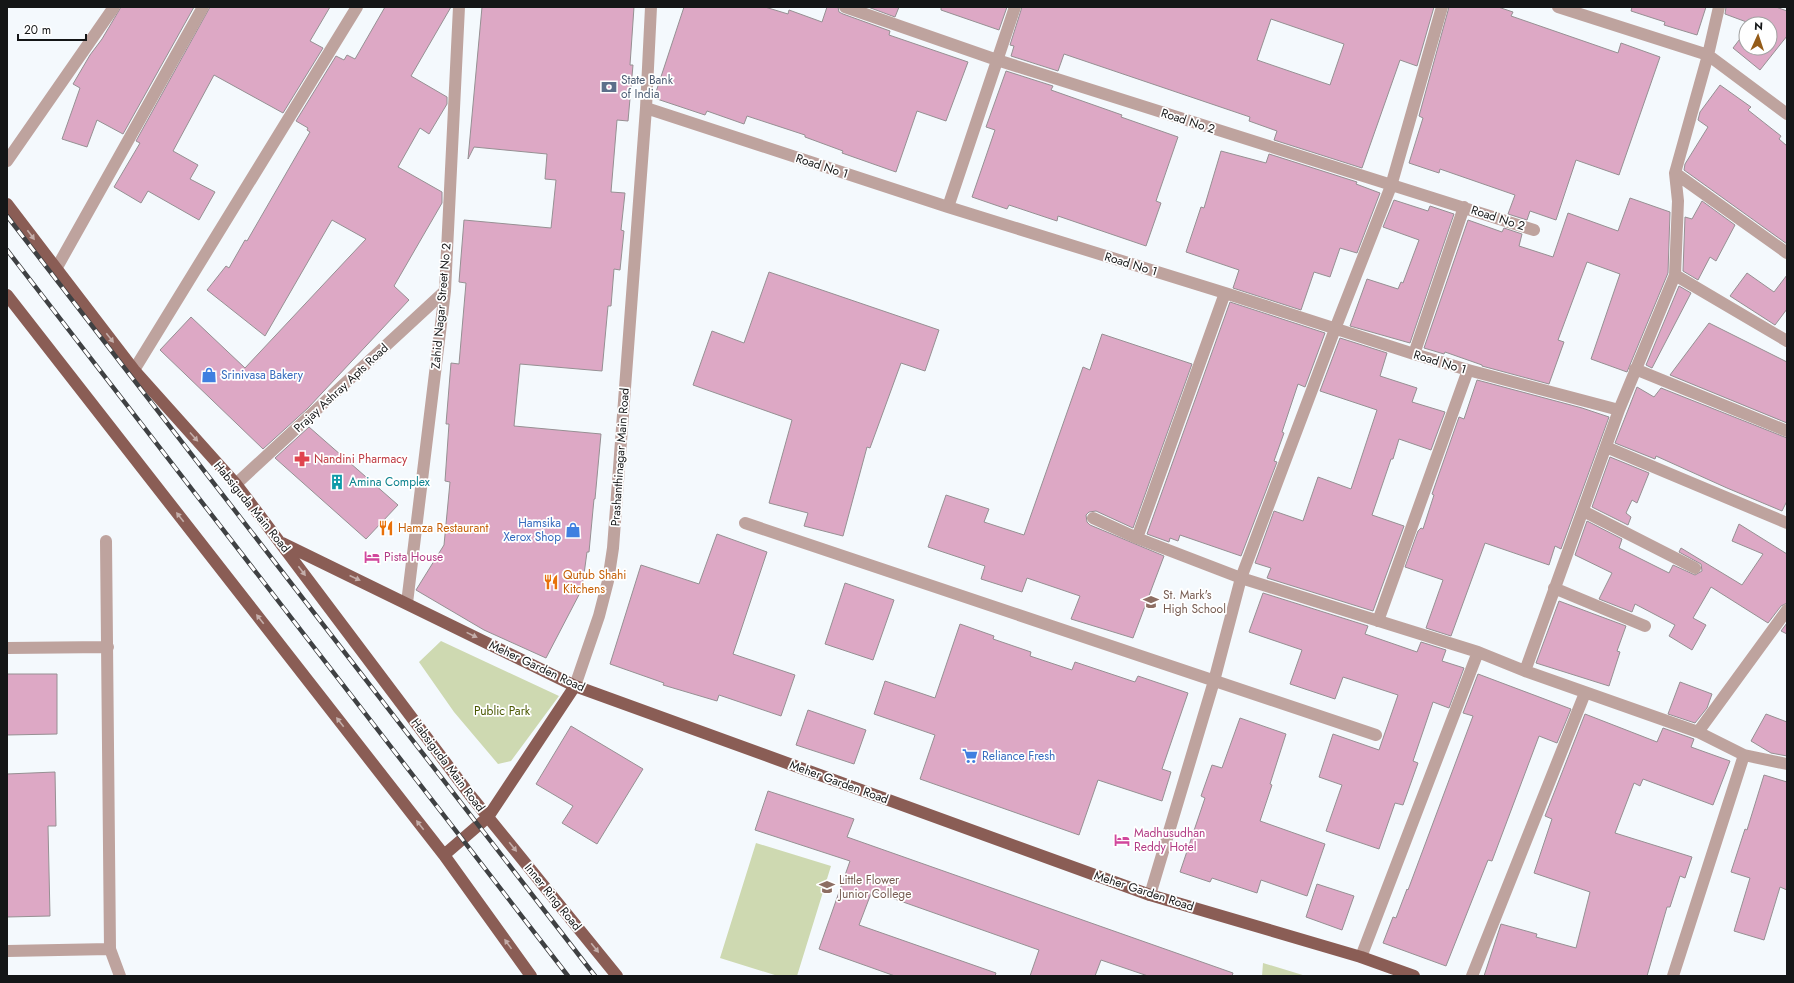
<svg xmlns="http://www.w3.org/2000/svg" width="1794" height="983" viewBox="0 0 1794 983" font-family="Jost,sans-serif">
<style>
.green{fill:#ced9b1}
.building{fill:#dda8c5;stroke:#969093;fill-rule:evenodd}
.lines{fill:none;stroke-linecap:round;stroke-linejoin:round}
.minor{stroke:#bea39e;stroke-width:12}
.major{stroke:#8a5d55;stroke-width:12}
.rail-casing{stroke:#3f4143;stroke-width:4.5}
.rail{stroke:#fff;stroke-width:3;stroke-dasharray:9;stroke-linecap:butt}
.oneway{fill:#c4aeaa}
.labels{text-anchor:middle;stroke-width:3.5;stroke-linejoin:round;paint-order:stroke}
.service-label{font-size:12px;fill:#4e5e75;stroke:#fff;text-anchor:start}
.street-label{font-size:12px;fill:#141617;stroke:#fff}
.shop-label{font-size:12px;fill:#366cbe;stroke:#fff;text-anchor:start}
.health-label{font-size:12px;fill:#be3a42;stroke:#fff;text-anchor:start}
.culture-label{font-size:12px;fill:#0d838f;stroke:#fff;text-anchor:start}
.food-label{font-size:12px;fill:#c56008;stroke:#fff;text-anchor:start}
.hotel-label{font-size:12px;fill:#b23c85;stroke:#fff;text-anchor:start}
.education-label{font-size:12px;fill:#785e54;stroke:#fff;text-anchor:start}
.park-label{font-size:12px;fill:#495700;stroke:#fff}
</style>
<rect width="100%" height="100%" fill="#f4f9fd"/>
<path class="green" d="M441,641L559,696L511,761L498,764L454,712L419,662Z
M756,843L831,866L797,976H778L720,958Z
M1263,963L1306,976H1262Z"/>
<path class="building" d="M121,7H194L123,134L97,120L87,147L62,139L80,88L73,84L90,55L102,39Z
M210,7H330L310,41L323,48L283,113L214,75L173,151L198,165L190,179L215,192L199,220L148,191L141,203L114,187L140,143L136,141Z
M385,7H451L411,76L447,97V104L429,134L420,128L398,167L442,192V203L394,286L409,300L308,408L263,449L160,350L191,317L245,368L366,239L332,220L265,336L207,290L226,266L229,268L245,240L247,241L310,132L307,130L308,128L296,121L336,56L344,60L347,55L355,59Z
M482,7H634L630,65H633L628,121L617,120L611,192L625,193L621,230L624,231L620,270L614,269L611,306H608L602,371L520,364L514,426L601,434L595,499H594L589,552H587L582,589L546,658L484,630L416,590L444,545L450,482L445,481L449,424H446L451,363L459,364L466,283L459,282L464,220L551,228L556,180L545,179L547,154L474,147L468,159Z
M684,7H765L788,14L789,10L822,22L827,7H838L839,12L843,14L890,31L889,35L968,62L946,121L917,111L896,172L842,153L843,151L805,137V135L747,116L744,124L707,111L705,115L654,98Z
M868,7H899L895,17Z
M941,7H1007L999,30L941,10Z
M1022,7H1434L1417,66L1400,60L1362,168L1274,140L1277,131L1249,121L1250,117L1064,54L1058,71L1011,56L1014,46L1010,45ZM1271,19L1344,44L1330,85L1257,60Z
M1449,7H1498L1513,12L1511,16L1618,53L1621,43L1660,57L1619,175L1576,160L1556,220L1530,211L1527,220L1508,214L1515,195L1440,169L1439,173L1409,163L1423,118L1419,116Z
M1632,7H1706L1697,35L1664,25L1665,22L1631,11Z
M1726,7H1776L1787,11V36L1760,70L1733,48L1746,31V48H1770V24H1752L1725,14Z
M1006,71L1053,86L1051,90L1122,115L1121,117L1178,137L1156,201L1161,203L1146,246L1058,216L1057,221L1009,205L1007,209L972,197L995,130L986,127Z
M1720,85L1751,107L1748,110L1781,136L1779,139L1787,146V244L1684,170L1685,164L1708,127L1698,120L1700,112Z
M1221,151L1266,163L1269,154L1357,182L1356,184L1380,193L1357,253L1340,248L1330,277L1314,272L1301,310L1233,288L1239,270L1186,252L1201,207L1204,208Z
M1630,198L1670,212L1668,273L1627,372L1591,359L1620,274L1587,262L1558,340L1564,342L1549,384L1482,366V365L1445,352L1444,354L1424,348L1468,220L1502,232L1504,228L1522,234L1519,246L1553,257L1568,213L1618,231Z
M1394,200L1428,211L1430,206L1454,214L1410,343L1350,326L1367,279L1398,289L1401,282L1403,283L1419,240L1383,227Z
M1702,201L1735,225L1716,261L1710,257L1698,280L1683,271L1685,217L1692,219Z
M769,272L939,330L925,371L901,363L870,448L867,447L843,536L804,526L808,513L769,503L792,420L693,385L712,331L744,343Z
M1747,273L1774,292L1787,275V309L1775,325L1730,296Z
M1679,286L1691,293L1652,368L1646,365Z
M1230,302L1325,333L1305,387L1298,384L1282,432L1284,433L1274,461L1277,462L1241,556L1180,535L1178,541L1170,538L1169,542L1147,534Z
M1709,323L1787,362V423L1670,375Z
M1102,334L1192,364L1133,528L1096,511L1089,512L1086,515L1087,522L1090,525L1164,556L1133,638L1071,619L1080,596L1027,578L1022,592L981,579L985,566L928,547L946,495L989,509L984,522L1024,535L1083,367L1090,370Z
M1340,338L1387,353L1380,376L1417,388L1412,402L1445,412L1431,450L1399,439L1393,459H1391L1372,515L1404,526L1373,611L1267,578L1271,568L1255,563L1274,511L1303,521L1318,477L1351,489L1377,410L1320,391Z
M1477,380L1582,408L1609,417L1561,549L1555,546L1549,565L1485,543L1451,636L1426,628L1443,580L1405,567L1418,531L1421,528L1423,529L1434,495L1432,494L1459,417L1464,419Z
M1637,387L1654,397L1661,388L1787,438V501L1782,511L1727,488L1656,456L1655,459L1615,443Z
M309,427L398,505L366,539L275,458Z
M1610,457L1649,473L1637,503L1632,500L1626,513L1631,517L1628,525L1592,507Z
M1587,521L1622,539L1619,548L1669,573L1673,565L1695,575L1702,571L1701,564L1679,552L1681,548L1742,585L1763,554L1732,541L1739,524L1787,554V603L1781,606L1768,623L1711,587L1693,618L1706,625L1692,650L1669,636L1675,625L1635,604L1632,612L1599,599L1612,573L1575,555Z
M717,534L767,552L733,654L795,675L781,716L719,695L717,701L663,685L664,683L610,664L641,565L699,584Z
M845,583L894,600L873,660L825,644Z
M1263,593L1368,626L1365,634L1417,652L1421,642L1446,650L1442,661L1464,668L1449,708L1433,702L1413,761L1418,763L1403,805L1395,803L1379,849L1326,831L1342,785L1319,777L1333,734L1379,750L1398,695L1343,677L1335,699L1290,684L1302,650L1249,632Z
M1559,601L1626,626L1617,651L1620,652L1609,686L1536,663Z
M1787,623V634L1781,631Z
M960,624L994,636L993,639L1031,652L1030,656L1072,670L1075,662L1135,682L1138,676L1188,693L1162,769L1171,772L1162,801L1098,780L1079,835L920,779L935,735L874,714L885,681L935,698Z
M7,674H57V734L7,735Z
M1478,674L1571,709L1557,743L1539,736L1492,861L1488,860L1446,966L1383,943L1393,917L1396,918L1407,889L1408,890L1473,716L1463,713Z
M1680,682L1712,694L1707,708L1695,723L1668,714Z
M808,710L866,730L854,764L796,745Z
M1585,714L1657,742L1663,728L1694,739L1691,747L1730,761L1713,805L1643,779L1640,786L1634,783L1615,833L1692,857L1685,878L1680,876L1670,907H1667L1647,976H1484L1501,924L1537,934L1536,937L1576,948L1590,892L1534,873L1552,819L1545,816Z
M1766,714L1787,722V756L1771,753L1751,741Z
M1240,718L1286,734L1270,784L1272,785L1260,821L1325,844L1307,896L1261,880L1257,893L1212,878L1210,882L1180,872L1205,798L1201,796L1212,765L1222,768Z
M571,726L643,769L597,844L562,823L573,806L536,784Z
M55,772L56,826H48L50,916L7,917V774Z
M1764,775L1787,782V890L1780,887L1764,940L1734,931L1750,878L1731,872L1745,829L1747,830Z
M768,791L854,819L847,837L1233,973L1232,976H1148L1101,960L1095,976H1030L1039,950L872,891L859,925L996,973L995,976H895L819,949L850,861L755,830Z
M1317,884L1354,896L1342,930L1306,917Z"/>
<g class="lines">
<path class="minor" d="M845,7L997,60L1534,230
M1558,7L1708,55L1787,114
M646,108L948,207L1225,293L1414,354L1468,370L1619,410
M7,161L114,7
M1675,173L1787,253
M948,207L1015,7
M56,269L203,7
M1675,275L1787,341
M1414,354L1464,207
M1635,369L1787,431
M134,370L357,7
M1606,447L1787,523
M236,484L445,291
M1583,511L1695,568
M1093,518L1137,538L1241,578L1478,652L1525,671L1698,732L1744,755L1787,764
M745,523L1376,735
M1137,538L1225,293
M106,541L110,949L120,976
M1554,588L1645,626
M407,603L445,291L459,7
M1378,621L1468,370
M7,648L108,647
M1525,671L1619,410L1675,275L1678,201L1675,173L1708,55L1719,7
M575,686L599,616L608,581L613,548L646,108L651,7
M1698,732L1787,610
M1150,895L1214,681L1241,578L1335,329L1391,186L1442,7
M7,951L110,949
M1361,957L1478,652
M1472,976L1585,693
M1673,976L1744,755"/>
<path class="major" d="M7,204L134,370L236,484L470,795L617,976
M7,295L444,855L531,976
M282,543L575,686L1150,895L1361,957L1414,976
M444,855L488,817L575,686"/>
<defs>
<path id="rail" d="M7,216L595,976
M7,250L568,976"/>
</defs>
<use href="#rail" class="rail-casing"/>
<use href="#rail" class="rail"/>
</g>
<defs><path id="oneway-solid" d="M-6-.8H1V-3.2L6.5 0L1 3.2V.8H-6Z"/></defs>
<g class="oneway">
<use href="#oneway-solid" transform="translate(31 235) rotate(53)"/>
<use href="#oneway-solid" transform="translate(110 338) rotate(52)"/>
<use href="#oneway-solid" transform="translate(194 437) rotate(48)"/>
<use href="#oneway-solid" transform="translate(180 517) rotate(-128)"/>
<use href="#oneway-solid" transform="translate(302 571) rotate(53)"/>
<use href="#oneway-solid" transform="translate(355 578) rotate(25)"/>
<use href="#oneway-solid" transform="translate(260 619) rotate(-128)"/>
<use href="#oneway-solid" transform="translate(472 635) rotate(26)"/>
<use href="#oneway-solid" transform="translate(340 722) rotate(-128)"/>
<use href="#oneway-solid" transform="translate(420 825) rotate(-128)"/>
<use href="#oneway-solid" transform="translate(513 847) rotate(51)"/>
<use href="#oneway-solid" transform="translate(508 944) rotate(-126)"/>
<use href="#oneway-solid" transform="translate(595 948) rotate(51)"/>
</g>
<defs>
<symbol id="bank-bare" viewBox="-9 -9 18 18"><path d="M-6-4H6V4H-6ZM0-2.3a2.3 2.3 0 1 0 0 4.6a2.3 2.3 0 1 0 0-4.6Z" fill="#5c6f8a" stroke="#fff" stroke-width="2.5" paint-order="stroke"/></symbol>
<symbol id="shop-bare" viewBox="-9 -9 18 18"><path d="M-5-2.5h2.3a2.7 3.5 0 0 1 5.4 0H5L5.5 6h-11ZM-1.5-2.5h3a1.5 2.3 0 0 0-3 0Z" fill="#3f7fe0" stroke="#fff" stroke-width="2.5" paint-order="stroke"/></symbol>
<symbol id="pharmacy-bare" viewBox="-9 -9 18 18"><path d="M-2-6h4v4h4v4h-4v4h-4v-4h-4v-4h4Z" fill="#e0444e" stroke="#fff" stroke-width="2.5" paint-order="stroke"/></symbol>
<symbol id="building-bare" viewBox="-9 -9 18 18"><path d="M-4-6H4V6H1V3H-1V6H-4ZM-2.5-4.3h1.7v1.8h-1.7ZM.8-4.3h1.7v1.8H.8ZM-2.5-1h1.7V.8h-1.7ZM.8-1h1.7V.8H.8Z" fill="#0f9aa8" stroke="#fff" stroke-width="2.5" paint-order="stroke"/></symbol>
<symbol id="restaurant-bare" viewBox="-9 -9 18 18"><path d="M-5-6h1v4h1v-4h1v4h1v-4h1v5L-1.5 .5V6h-2V.5L-5-1ZM5-6V6H3V1.5H1.5Q1.5-4 5-6Z" fill="#e8710a" stroke="#fff" stroke-width="2.5" paint-order="stroke"/></symbol>
<symbol id="hotel-bare" viewBox="-9 -9 18 18"><path d="M-6-4.5h1.5V1H6V5H4.5V3h-9V5H-6ZM-4 0a1.8 1.8 0 1 1 3.6 0ZM.5 0V-2.5h3Q6-2.5 6 0Z" fill="#d1479c" stroke="#fff" stroke-width="2.5" paint-order="stroke"/></symbol>
<symbol id="school-bare" viewBox="-9 -9 18 18"><path d="M0-5L7-2L0 1L-7-2ZM-4 1L0 2.5L4 1V4Q0 6-4 4Z" fill="#8d6e63" stroke="#fff" stroke-width="2.5" paint-order="stroke"/></symbol>
<symbol id="supermarket-bare" viewBox="-9 -9 18 18"><path d="M-6-5.5h2.5l.6 2H6L4.5 2H-2.5L-4.4-4H-6ZM-1.5 3.2a1.3 1.3 0 1 0 .1 0ZM3 3.2a1.3 1.3 0 1 0 .1 0Z" fill="#3f7fe0" stroke="#fff" stroke-width="2.5" paint-order="stroke"/></symbol>
<symbol id="university-bare" viewBox="-9 -9 18 18"><path d="M0-5L7-2L0 1L-7-2ZM-4 1L0 2.5L4 1V4Q0 6-4 4Z" fill="#8d6e63" stroke="#fff" stroke-width="2.5" paint-order="stroke"/></symbol>
</defs>
<g fill-rule="evenodd">
<use href="#bank-bare" x="598" y="76" width="22" height="22"/>
<use href="#shop-bare" x="198" y="364" width="22" height="22"/>
<use href="#pharmacy-bare" x="291" y="448" width="22" height="22"/>
<use href="#building-bare" x="326" y="471" width="22" height="22"/>
<use href="#restaurant-bare" x="375" y="517" width="22" height="22"/>
<use href="#shop-bare" x="562" y="519" width="22" height="22"/>
<use href="#hotel-bare" x="361" y="546" width="22" height="22"/>
<use href="#restaurant-bare" x="540" y="571" width="22" height="22"/>
<use href="#school-bare" x="1140" y="591" width="22" height="22"/>
<use href="#supermarket-bare" x="959" y="745" width="22" height="22"/>
<use href="#hotel-bare" x="1111" y="829" width="22" height="22"/>
<use href="#university-bare" x="816" y="876" width="22" height="22"/>
</g>
<g class="labels">
<g class="service-label">
<text x="621" y="84">State Bank<tspan x="621" dy="14">of India</tspan></text>
</g>
<g class="street-label">
<text transform="translate(1188 121) rotate(18)" y="4">Road No 2</text>
<text transform="translate(822 166) rotate(18)" y="4">Road No 1</text>
<text transform="translate(1498 218) rotate(18)" y="4">Road No 2</text>
<text transform="translate(1131 264) rotate(17)" y="4">Road No 1</text>
<text transform="translate(441 306) rotate(-85)" y="4">Zahid Nagar Street No 2</text>
<text transform="translate(1440 362) rotate(17)" y="4">Road No 1</text>
<text transform="translate(341 388) rotate(-43)" y="4">Prajay Ashray Apts Road</text>
<text transform="translate(620 457) rotate(-86)" y="4">Prashanthinagar Main Road</text>
<text transform="translate(252 507) rotate(51)" y="4">Habsiguda Main Road</text>
<text transform="translate(537 666) rotate(25)" y="4">Meher Garden Road</text>
<text transform="translate(448 765) rotate(53)" y="4">Habsiguda Main Road</text>
<text transform="translate(839 782) rotate(20)" y="4">Meher Garden Road</text>
<text transform="translate(1144 891) rotate(18)" y="4">Meher Garden Road</text>
<text transform="translate(553 897) rotate(51)" y="4">Inner Ring Road</text>
</g>
<g class="shop-label">
<text x="221" y="379">Srinivasa Bakery</text>
<text x="561" y="527" text-anchor="end">Hamsika<tspan x="561" dy="14">Xerox Shop</tspan></text>
<text x="982" y="760">Reliance Fresh</text>
</g>
<g class="health-label">
<text x="314" y="463">Nandini Pharmacy</text>
</g>
<g class="culture-label">
<text x="349" y="486">Amina Complex</text>
</g>
<g class="food-label">
<text x="398" y="532">Hamza Restaurant</text>
<text x="563" y="579">Qutub Shahi<tspan x="563" dy="14">Kitchens</tspan></text>
</g>
<g class="hotel-label">
<text x="384" y="561">Pista House</text>
<text x="1134" y="837">Madhusudhan<tspan x="1134" dy="14">Reddy Hotel</tspan></text>
</g>
<g class="education-label">
<text x="1163" y="599">St. Mark's<tspan x="1163" dy="14">High School</tspan></text>
<text x="839" y="884">Little Flower<tspan x="839" dy="14">Junior College</tspan></text>
</g>
<g class="park-label">
<text x="502" y="715">Public Park</text>
</g>
</g>
<rect width="1794" height="983" fill="none" stroke="#141617" stroke-width="16"/>
<g transform="translate(1758 36) rotate(3)"><circle r="19" fill="#ffffff" stroke="#a1a2a2"/>
<path d="M0-3L7 15L0 10L-7 15Z" fill="#955c19"/>
<text y="-6" font-size="11" font-weight="bold" text-anchor="middle" fill="#141617">N</text>
</g>
<path d="M18 34v6h68v-6" fill="none" stroke="#141617" stroke-width="2"/>
<text x="24" y="34" font-size="12" fill="#141617" stroke="#ffffff" stroke-width="3" paint-order="stroke">20 m</text>
</svg>
